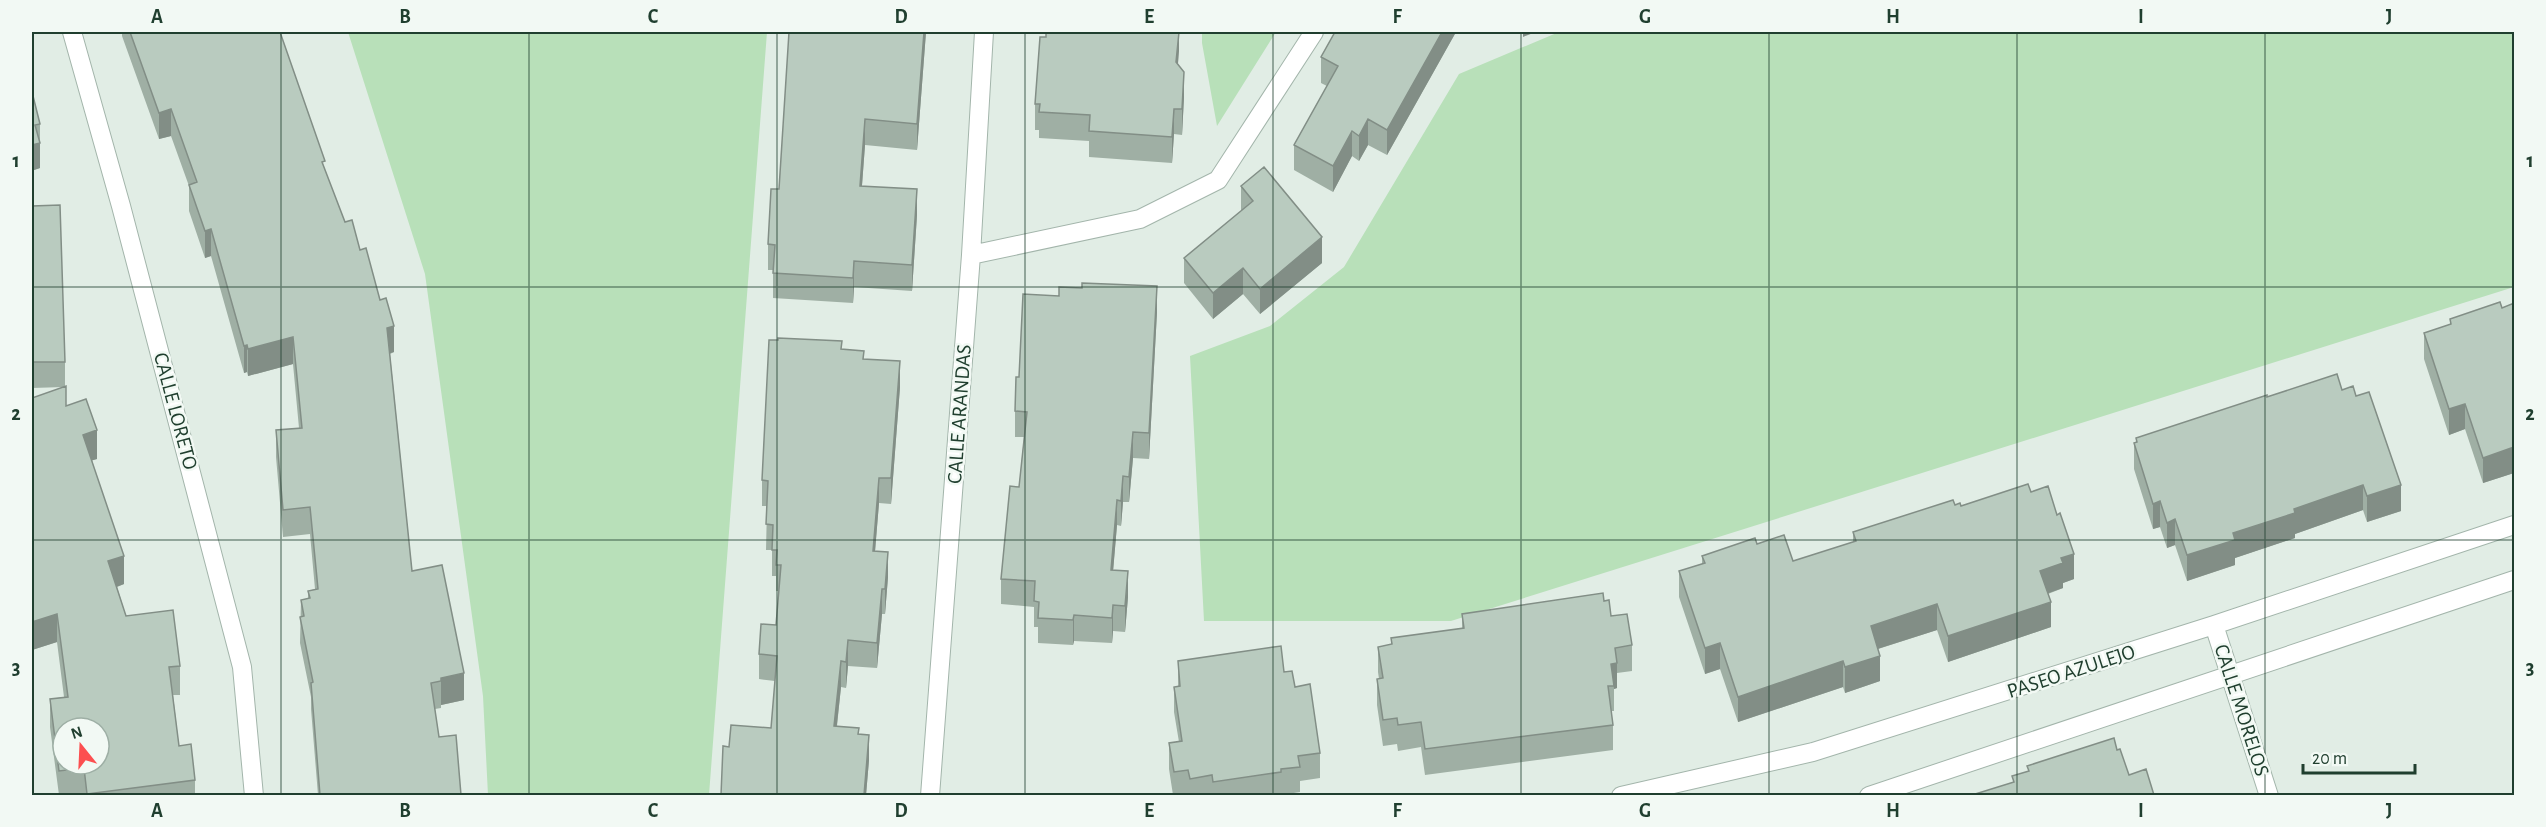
<svg xmlns="http://www.w3.org/2000/svg" width="2546" height="827" viewBox="0 0 2546 827" font-family="'Alegreya Sans',sans-serif">
<style>
.green{fill:#b8e0b9}
.lines{fill:none;stroke-linecap:round;stroke-linejoin:round}
.street-casing{stroke:#a3b5ab;stroke-width:20}
.street{stroke:#fff;stroke-width:18}
.wall{fill:#9fafa4}
.shaded-wall{fill:#828e86}
.building{fill:#b9cbbf;stroke:#828e86;stroke-width:1.5;fill-rule:evenodd}
.grid{fill:none;stroke:#203f2f;stroke-width:1.5;stroke-opacity:0.55}
.labels{text-anchor:middle;stroke-width:5;stroke-linejoin:round;paint-order:stroke}
.street-label{font-size:21px;fill:#203f2f;stroke:#f2f9f4}
.neatline{fill:none;stroke:#203f2f;stroke-width:2}
.grid-label{font-size:20px;text-anchor:middle;font-weight:bold;fill:#203f2f}
</style>
<rect width="100%" height="100%" fill="#e1ede5"/>
<path class="green" d="M348,32H767L709,795H488L483,696L425,274Z
M1202,32H1276L1217,126L1202,43Z
M1559,32H2514V287L1451,621H1204L1190,356L1270,326L1344,267L1459,74Z"/>
<g class="lines">
<defs>
<path id="street" d="M72,32L121,206L242,667L254,796
M971,255L1140,219L1218,180L1314,32
M2214,625L2269,796
M930,796L971,255L984,32
M1621,796L1813,752L2214,625L2514,525
M1869,796L2514,580"/>
</defs>
<use href="#street" class="street-casing"/>
<use href="#street" class="street"/>
</g>
<path class="wall" d="M122,32H280L325,170L345,222L360,250L394,352L390,354L412,571L464,700L441,705V708L435,709L439,737L461,795H318L311,709V697L300,643L301,600L308,599V591L315,589L310,534L283,537L276,457V430L299,428L293,364L248,376L247,372L244,373L211,256L205,258L189,211V186L171,136L159,139L122,36Z
M926,32L917,150L865,145L862,186L917,215L912,291L854,287L853,303L773,298V270H768V244L779,189Z
M1179,32L1178,64L1184,97L1182,135L1174,134L1172,163L1089,157V141L1039,138V130H1035V104L1046,37Z
M1335,32H1456L1387,155L1368,145L1359,161L1352,156L1333,192L1294,170V145L1327,86L1321,83V57Z
M32,92L40,124V168L34,170V179Z
M1241,186L1322,263L1260,314L1243,294L1213,319L1184,283V258L1241,211Z
M32,206L65,362V387L66,406L97,459L92,460L124,584L117,587L126,616L180,666V695H173L179,746L195,780V795H59L50,727V699L64,697L57,642L32,650L64,387L32,388Z
M2514,303V473L2483,483L2465,429L2449,435L2424,359V333L2450,325V319L2502,308Z
M1157,312L1149,459L1133,458L1129,502H1123L1121,526L1117,525L1113,570L1128,597L1125,632L1113,631L1112,643L1074,641L1073,645L1038,643V627H1034V607L1001,604V579L1019,487L1024,437H1015V411L1019,377Z
M842,349L864,359L900,387L891,504L879,503L875,551L888,577L885,614H882L877,668L848,666L846,688L841,687L837,726L859,734L869,760L866,795H721L729,747L771,728L775,681L759,679V654L776,625L779,591H776V576H772V550H766L767,506H762V480Z
M2342,390L2356,396L2401,511L2367,522L2363,510L2295,534V538L2235,558V565L2187,581L2175,545L2167,548L2160,527L2153,529L2134,469V443L2136,442V438L2267,397Z
M2031,492L2074,579L2063,583V588L2048,594L2051,627L1948,662L1937,630L1878,649L1880,681L1845,693L1843,687L1738,722L1720,669L1705,674L1679,597V571L1702,564V556L1757,544L1793,561L1853,542V532L1955,505L1961,506Z
M1604,601L1611,616L1632,645V671L1617,673V688L1614,689V711H1611L1613,725V750L1425,775L1421,747L1398,751L1397,744L1383,746L1377,705V679H1379L1378,672V647L1391,645V638L1462,629V614Z
M1178,661L1284,672L1295,687L1320,753V778L1300,781V792L1281,795H1173L1169,769V743L1179,742L1174,712V687L1178,686Z"/>
<path class="shaded-wall" d="M924,32H926L917,150V124Z
M1179,32V51L1176,87V62Z
M1442,32H1456L1387,155V130Z
M1523,32H1536L1523,37Z
M1184,72V97L1182,135V109Z
M171,109V136L159,139V113Z
M1174,109V134L1172,163V137Z
M865,119V145L860,211V186Z
M1368,119V145L1359,161V136Z
M1352,131V156L1333,192V166Z
M40,143V168L34,170V179L32,180V145Z
M917,189V215L912,291V265Z
M211,229V256L205,258V231Z
M1322,237V263L1260,314V289Z
M854,261V287L853,303V278Z
M1243,268V294L1213,319V293Z
M1157,286V312L1149,459V433Z
M394,326V352L387,354V328Z
M293,337V364L248,376V349Z
M247,345V372L244,373V346Z
M900,361V387L891,504V478Z
M2465,404V429L2449,435V409Z
M97,430V459L83,463V435Z
M1133,432V458L1129,502V477Z
M2514,447V473L2483,483V458Z
M1123,476V502L1121,526V501Z
M879,478V503L873,576V551Z
M2363,485V510L2295,534V538L2235,558V565L2187,581V555L2233,533L2294,509Z
M2401,485V511L2367,522V496Z
M1117,500V525L1111,596V570Z
M2160,501V527L2153,529V504Z
M2175,519V545L2167,548V523Z
M888,552V577L885,614V589Z
M2074,554V579L2063,583V588L2040,596V571L2061,558Z
M124,556V584L108,590V561Z
M1128,571V597L1125,632V606Z
M882,589V614L877,668V643Z
M2051,602V627L1948,662V636Z
M1937,604V630L1871,651V626Z
M1113,605V631L1112,643V618Z
M57,614V642L32,650V622Z
M1074,615V641L1073,645V620Z
M848,640V666L846,688V662Z
M1720,643V669L1705,674V648Z
M1880,656V681L1845,693V667Z
M841,661V687L834,751V726Z
M1843,661V687L1738,722V697Z
M1617,663V688L1614,689L1611,664Z
M464,673V700L441,705V678Z
M869,735V760L866,795H864Z"/>
<path class="building" d="M130,32H280L325,161L322,162L345,222L352,220L360,250L366,248L380,300L386,298L394,326L387,328L412,571L442,565L464,673L441,678V681L431,683L439,737L456,735L461,795H320L311,683L313,682L300,617L304,616L301,600L310,598L308,591L318,589L310,507L283,510L276,430L302,428L293,337L248,349L247,345L244,346L211,229L205,231L189,185L197,182L171,109L159,113Z
M789,32H924L917,124L865,119L860,186L917,189L912,265L854,261L853,278L773,273L775,245L768,244L771,189H779Z
M1046,32H1179L1176,62L1184,72L1182,109H1174L1172,137L1089,131L1090,115L1039,112L1040,104H1035L1040,37H1046Z
M1335,32H1442L1387,130L1368,119L1359,136L1352,131L1333,166L1294,145L1338,66L1321,57Z
M32,92L40,124L35,125L40,143L32,145Z
M1264,167L1322,237L1260,289L1243,268L1213,293L1184,258L1253,201L1241,186Z
M60,205L65,362H32V206Z
M1082,283L1157,286L1149,433L1133,432L1129,477L1123,476L1121,501L1117,500L1111,570L1128,571L1125,606L1113,605L1112,618L1074,615L1073,620L1038,618L1039,602L1034,601L1035,581L1001,579L1010,486L1019,487L1027,412L1015,411L1016,377H1019L1023,294L1059,296V287L1082,288Z
M2500,302L2502,308L2514,303V447L2483,458L2465,404L2449,409L2424,333L2451,324L2450,319Z
M778,338L842,341L841,349L864,351L863,359L900,361L891,478H879L873,551L888,552L885,589H882L877,643L848,640L846,662L841,661L834,726L859,728L858,734L869,735L864,795H721L723,746L729,747L731,725L771,728L777,656L759,654L761,624L776,625L781,565H776L777,550H772L773,525L766,524L768,481L762,480L769,340H778Z
M2337,374L2342,390L2353,386L2356,396L2369,392L2401,485L2367,496L2363,485L2294,509L2295,513L2233,533L2235,540L2187,555L2175,519L2167,523L2160,501L2153,504L2134,443L2137,442L2136,438L2267,395V397Z
M66,386V406L86,399L97,430L83,435L124,556L108,561L126,616L173,610L180,666L169,667L179,746L191,744L195,780L87,794L84,768L59,771L50,699L68,697L57,614L32,622V398ZM63,728H99V764H63Z
M2028,484L2031,492L2048,486L2057,515L2060,513L2074,554L2061,558L2063,563L2040,571L2051,602L1948,636L1937,604L1871,626L1880,656L1845,667L1843,661L1738,697L1720,643L1705,648L1679,571L1705,563L1702,556L1755,538L1757,544L1784,535L1793,561L1856,541L1853,532L1953,500L1955,505L1960,503L1961,506Z
M1603,593L1604,601L1609,600L1611,616L1627,614L1632,645L1615,648L1617,663L1611,664L1614,686H1608L1613,725L1425,749L1421,722L1398,725L1397,718L1383,720L1377,679L1383,678L1378,647L1392,644L1391,638L1464,628L1462,614Z
M1281,646L1284,672L1292,671L1295,687L1310,684L1320,753L1298,756L1300,767L1281,769V772L1213,782L1212,775L1190,779L1188,770L1174,772L1169,743L1182,741L1174,687L1180,686L1178,661Z
M2114,738L2117,750L2120,749L2129,775L2146,769L2154,795H1972L2014,782L2012,776L2029,771L2027,766Z"/>
<path class="grid" d="M281,32V796M529,32V796M777,32V796M1025,32V796M1273,32V796M1521,32V796M1769,32V796M2017,32V796M2265,32V796M32,287H2514M32,540H2514"/>
<g class="labels">
<g class="street-label">
<text transform="translate(176 411) rotate(75)" y="7">CALLE LORETO</text>
<text transform="translate(959 414) rotate(-86)" y="7">CALLE ARANDAS</text>
<text transform="translate(2071 671) rotate(-18)" y="7">PASEO AZULEJO</text>
<text transform="translate(2242 710) rotate(72)" y="7">CALLE MORELOS</text>
</g>
</g>
<rect width="2546" height="827" fill="none" stroke="#f2f9f4" stroke-width="66"/>
<g transform="translate(81 746) rotate(342)"><circle r="28" fill="#f2f9f4" stroke="#9eafa5" stroke-width="1.5"/>
<path d="M0-4.5L10 22L0 15L-10 22Z" fill="#fc4f50"/>
<text y="-9" font-size="16" font-weight="bold" text-anchor="middle" fill="#203f2f">N</text>
</g>
<path d="M2303 764v9h112v-9" fill="none" stroke="#203f2f" stroke-width="3"/>
<text x="2312" y="764" font-size="18" fill="#203f2f" stroke="#f2f9f4" stroke-width="4.5" paint-order="stroke">20 m</text>
<rect x="33" y="33" width="2480" height="761" class="neatline"/>
<g class="grid-label">
<text x="157" y="23">A</text>
<text x="405" y="23">B</text>
<text x="653" y="23">C</text>
<text x="901" y="23">D</text>
<text x="1149" y="23">E</text>
<text x="1397" y="23">F</text>
<text x="1645" y="23">G</text>
<text x="1893" y="23">H</text>
<text x="2141" y="23">I</text>
<text x="2389" y="23">J</text>
<text x="16" y="167">1</text>
<text x="2530" y="167">1</text>
<text x="16" y="420">2</text>
<text x="2530" y="420">2</text>
<text x="16" y="674">3</text>
<text x="2530" y="674">3</text>
<text x="157" y="817">A</text>
<text x="405" y="817">B</text>
<text x="653" y="817">C</text>
<text x="901" y="817">D</text>
<text x="1149" y="817">E</text>
<text x="1397" y="817">F</text>
<text x="1645" y="817">G</text>
<text x="1893" y="817">H</text>
<text x="2141" y="817">I</text>
<text x="2389" y="817">J</text>
</g>
</svg>
